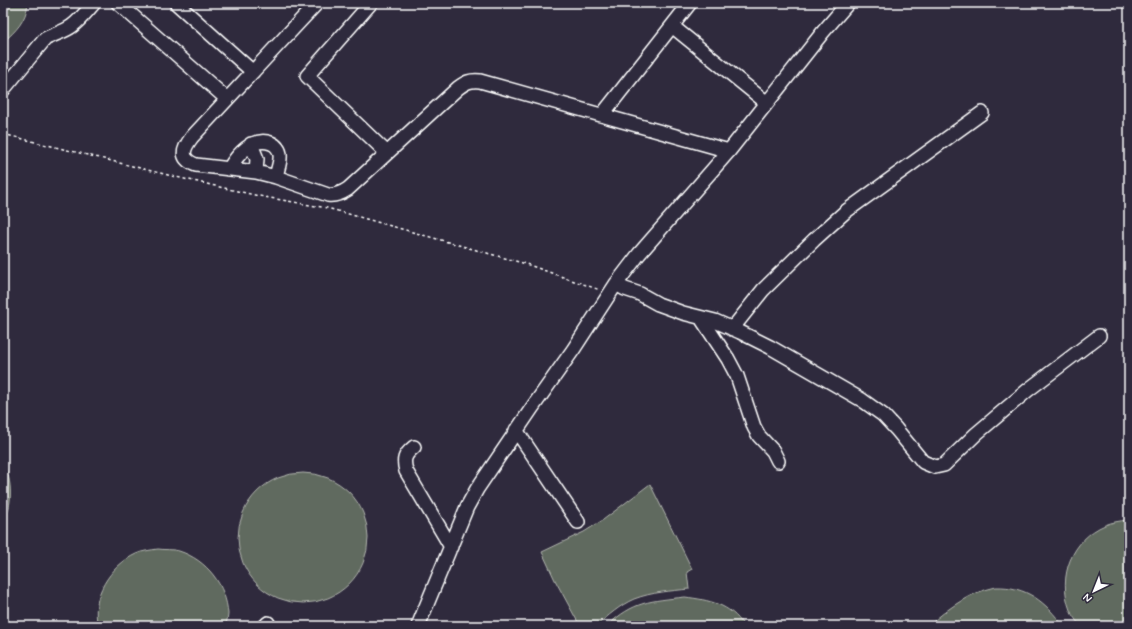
<svg xmlns="http://www.w3.org/2000/svg" width="1132" height="629" viewBox="0 0 1132 629" font-family="Mynerve,sans-serif">
<style>
.green{fill:#616a5e;stroke:#b0b4ae}
.lines{fill:none;stroke-linecap:round;stroke-linejoin:round}
.minor-casing{stroke:#fff;stroke-width:16}
.path{stroke:#fff;stroke-width:1.5;stroke-dasharray:3 3;stroke-linecap:butt}
.minor{stroke:#2f2a3d;stroke-width:13}
</style>
<rect width="100%" height="100%" fill="#2f2a3d"/>
<filter id="ink" filterUnits="userSpaceOnUse"><feTurbulence type="fractalNoise" baseFrequency=".025" numOctaves="2"/><feDisplacementMap in="SourceGraphic" scale="8" xChannelSelector="R" yChannelSelector="G"/><feConvolveMatrix kernelMatrix="1 2 1 2 8 2 1 2 1" color-interpolation-filters="sRGB"/></filter>
<g filter="url(#ink)">
<path class="green" d="M3,3H28C26,21 16,31 3,42Z
M3,463C13,481 13,505 3,523Z
M238 538a65 65 0 1 1 130 0a65 65 0 1 1-130 0Z
M650,484L692,569L687,572L689,589C671,591 652,592 634,599C620,605 608,616 596,626H580L555,580L542,552L584,532L603,520Z
M1127,520H1129V626H1080C1077,621 1072,616 1070,610C1057,576 1072,539 1105,525C1112,522 1120,521 1127,520Z
M158,549C164,550 173,549 179,551C207,560 226,585 228,614C228,618 226,622 226,626H98C90,597 110,566 136,554C142,551 151,550 158,549Z
M996,587C1026,586 1046,602 1063,626H929C938,616 959,601 972,595C980,591 988,589 996,587Z
M685,597C709,600 730,604 744,626H607C634,601 650,601 685,597Z"/>
<g class="lines">
<defs>
<path id="minor" d="M118,3L227,99
M176,3L253,72
M317,3L192,137C183,149 179,158 196,165L256,172L276,177L328,195C336,196 342,193 348,189L458,88C466,82 470,80 480,81L729,151
M371,3L307,76L387,153
M672,26L767,103
M3,90L45,39C54,34 64,32 72,26C80,20 87,11 94,3
M602,115L690,3
M251,144L257,159L256,172
M229,169C237,155 253,136 271,143C276,145 280,150 280,155C281,162 277,170 276,177
M616,284L625,289L640,294L658,304L683,313L715,321L740,332L770,347L862,400L883,415L896,429L923,462L935,467L944,465L976,434L1028,390L1099,336
M701,318L728,359L737,376L754,427L759,436L773,451L778,461
M732,329L763,290L814,240L845,212L982,113
M516,430L578,522
M414,447C404,455 403,460 406,471L451,547
M265,626L268,623
M418,626L467,507L477,489L532,408L573,350L616,284L639,254L729,151L823,32L848,3"/>
</defs>
<use href="#minor" class="minor-casing"/>
<path class="path" d="M3,134L176,177L259,196L327,208L526,264L600,290"/>
<use href="#minor" class="minor"/>
</g>
</g>
<rect width="1132" height="629" fill="none" stroke="#2f2a3d" stroke-width="16"/>
<rect x="8" y="8" width="1116" height="613" fill="none" stroke="#fff" stroke-width="1.5" filter="url(#ink)"/>
<g transform="translate(1094 591) rotate(223)" stroke="#2f2a3d" stroke-width="3" paint-order="stroke">
<path d="M0-3L7 15L0 10L-7 15Z" fill="#ffffff"/>
<text y="-6" font-size="11" font-weight="bold" text-anchor="middle" fill="#ffffff">N</text>
</g>
</svg>
